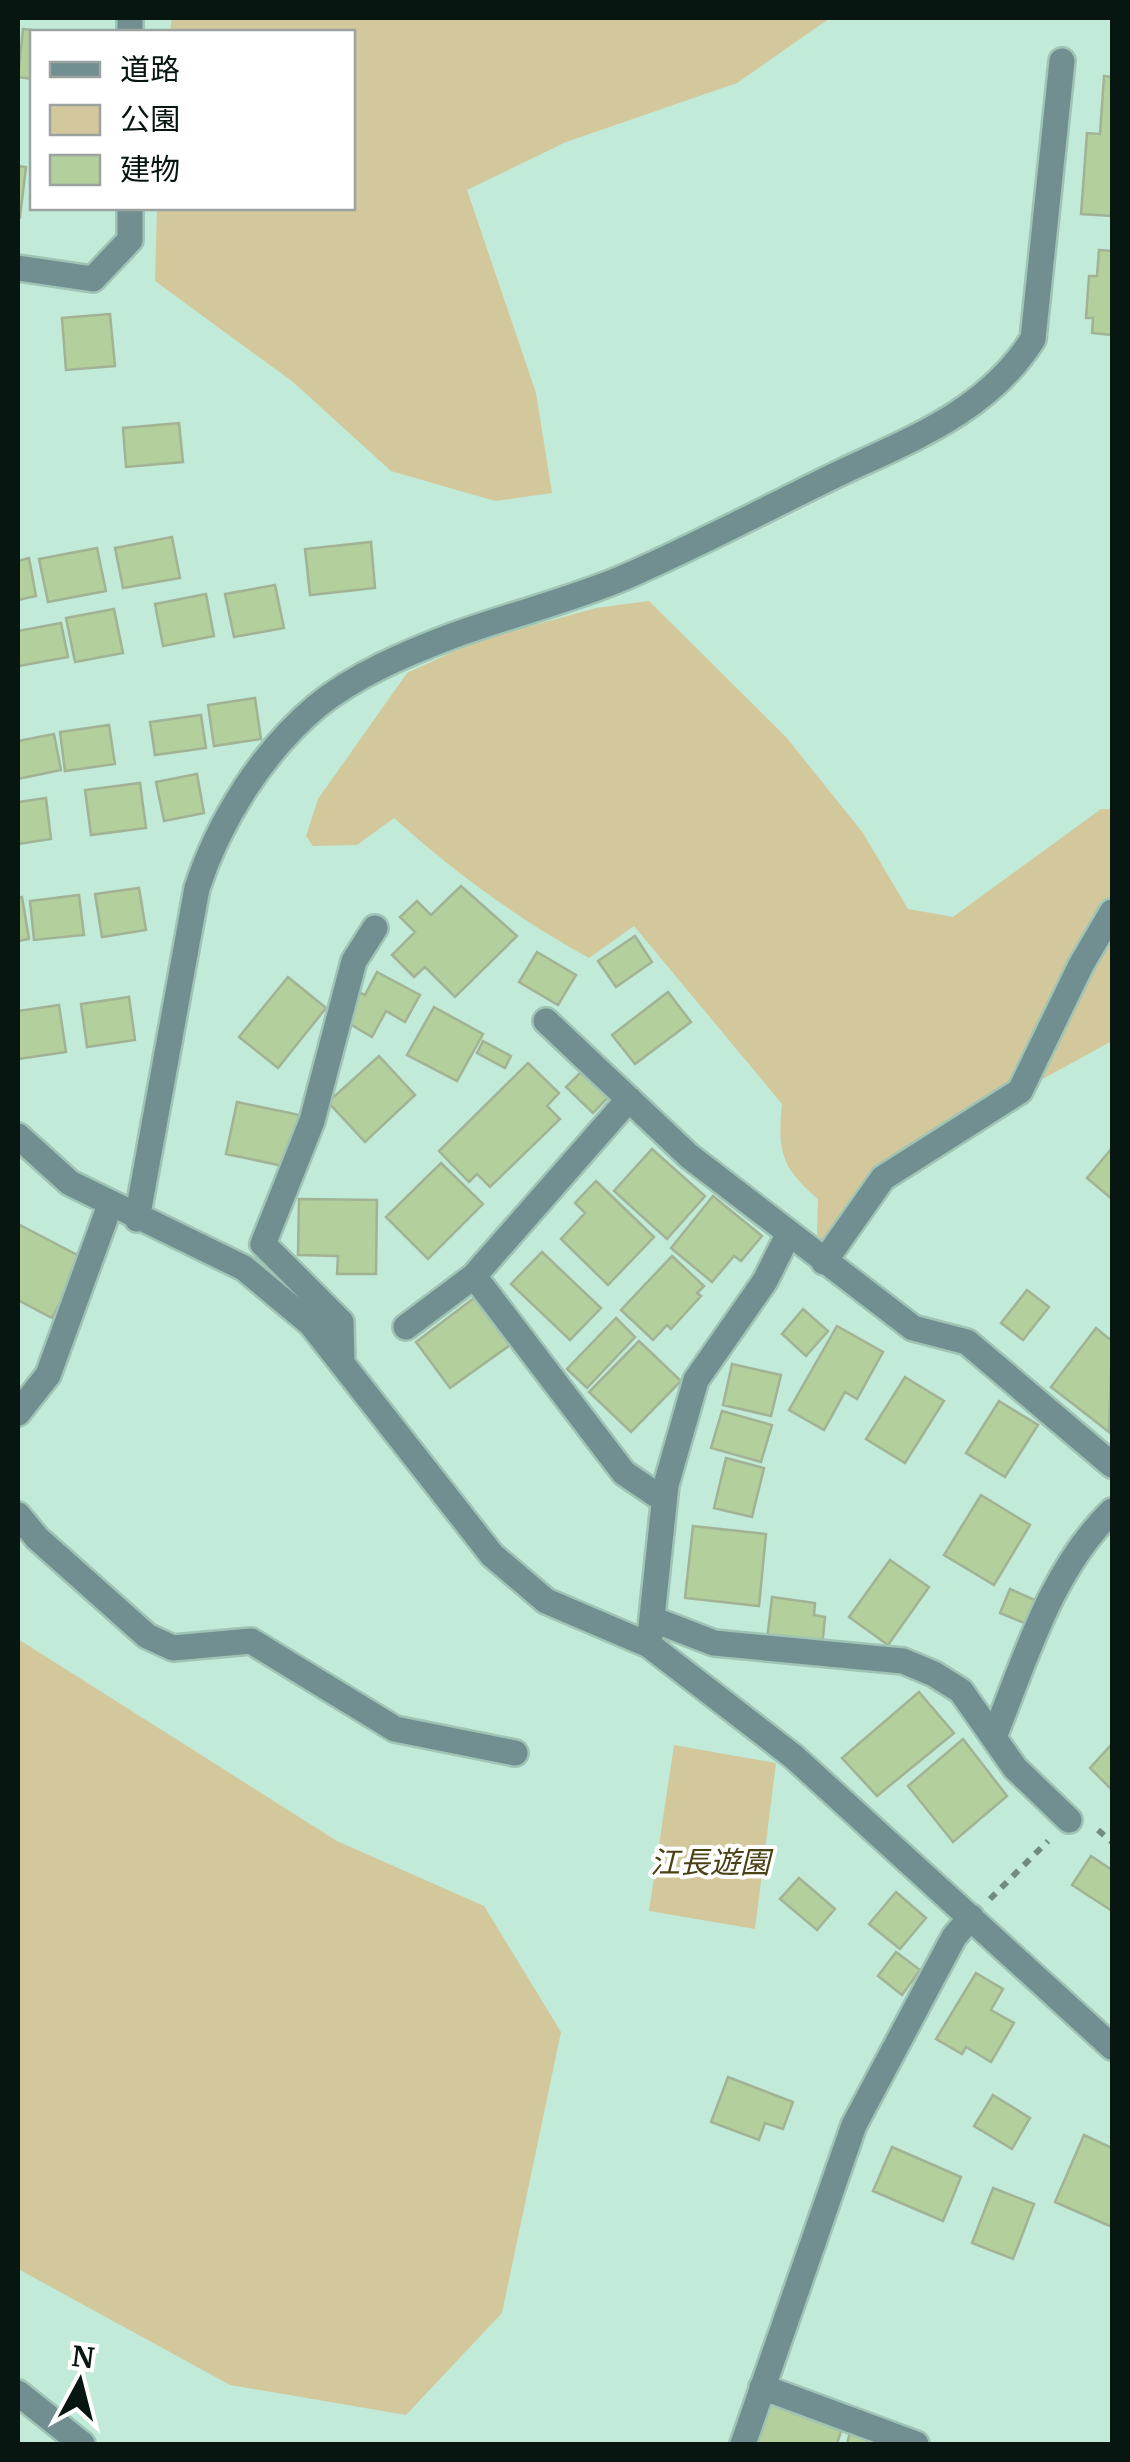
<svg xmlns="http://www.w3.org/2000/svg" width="1130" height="2462" viewBox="0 0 1130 2462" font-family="Merriweather,'Noto Sans JP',serif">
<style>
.green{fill:#d2c89c}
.building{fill:#b2cf9c;stroke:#a1b394;stroke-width:2.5}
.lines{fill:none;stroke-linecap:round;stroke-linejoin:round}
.minor-casing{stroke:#a0c4b4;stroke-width:30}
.path{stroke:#6f8c7f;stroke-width:6;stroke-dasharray:8 8;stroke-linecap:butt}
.minor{stroke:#718f91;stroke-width:25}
.labels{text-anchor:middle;stroke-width:8;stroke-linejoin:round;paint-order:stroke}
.park-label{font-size:30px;font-style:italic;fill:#4a4115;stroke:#fff}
</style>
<rect width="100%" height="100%" fill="#c2ead8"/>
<path class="green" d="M172,18H830L737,83L566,142L467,190L536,393L552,493L495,501L391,471L293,382L155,281L157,208H352V32H170Z
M649,601L786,737L863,833L908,909L953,917L1101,809H1112V895L1074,960L1014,1083L877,1171L826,1245L817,1234L818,1199C782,1168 777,1152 782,1104L634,926L589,958C518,919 454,872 394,818L357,845L313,846L306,836L318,799L407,673L476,641L596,608Z
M1112,930V1041L1037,1082L1089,968Z
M18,1639L337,1841L484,1906L561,2032L502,2313L406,2415L230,2385L18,2269Z
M674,1745L776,1763L755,1929L649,1911Z"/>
<path class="building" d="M23,29L50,32H32V79L18,77Z
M1104,76L1112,77V216L1081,214L1087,133L1100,134Z
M18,166L26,167L20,217L18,216Z
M1099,250L1112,251V335L1092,333L1093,318H1086L1089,276H1097Z
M110,314L115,366L66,370L62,318Z
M179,423L183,462L126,467L123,428Z
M172,537L180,578L123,588L115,548Z
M371,542L375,588L310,595L305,549Z
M97,548L106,591L48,602L39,559Z
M29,558L36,596L18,600V561Z
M275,585L284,628L234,637L225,594Z
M206,594L214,636L163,646L155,604Z
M114,609L123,653L75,662L66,618Z
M61,623L68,657L19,666L18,631Z
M255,698L261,739L214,746L208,705Z
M201,715L206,748L155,755L150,722Z
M109,725L115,764L65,771L60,732Z
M54,734L61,770L18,779V741Z
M197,774L204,813L164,821L156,782Z
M140,783L146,828L91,835L85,790Z
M46,798L51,839L18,844V802Z
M461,886L517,936L455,997L425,967L414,977L392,955L415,932L400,917L417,901L431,915Z
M139,888L146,930L102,937L95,894Z
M79,895L84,935L34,940L30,901Z
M22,897L29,939L18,941V898Z
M635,936L652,962L616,987L598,961Z
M537,952L576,975L558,1005L519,982Z
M377,972L420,995L405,1022L386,1011L372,1037L343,1020L359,992L365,995Z
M288,977L326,1008L278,1068L239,1037Z
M668,992L691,1022L635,1064L612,1035Z
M129,997L135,1040L87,1047L81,1004Z
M59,1005L66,1052L18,1059V1011Z
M434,1007L483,1034L457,1081L407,1055Z
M483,1041L511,1056L505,1068L477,1053Z
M379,1056L415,1095L365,1142L328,1102Z
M528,1063L559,1093L547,1106L560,1119L490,1187L477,1174L469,1182L439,1151Z
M586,1067L613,1092L593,1113L566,1087Z
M237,1102L299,1115L288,1167L226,1154Z
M1112,1148V1199L1087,1178Z
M652,1149L705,1196L667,1239L614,1191Z
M441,1163L483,1204L428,1259L386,1217Z
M596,1181L654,1237L608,1285L561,1239L585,1213L575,1203Z
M713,1196L762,1236L741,1261L734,1256L712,1282L671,1248Z
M299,1199L377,1200L376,1274H337L338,1256L298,1255Z
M18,1224L83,1258L52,1318L18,1300Z
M542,1252L601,1308L570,1340L511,1284Z
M672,1256L704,1286L697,1293L701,1296L671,1329L667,1325L653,1340L621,1310Z
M1027,1290L1049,1307L1023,1340L1001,1323Z
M478,1295L513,1343L450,1388L416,1342Z
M803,1309L828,1331L806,1356L782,1334Z
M616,1318L635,1337L587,1388L567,1369Z
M837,1326L883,1352L857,1399L845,1392L824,1430L789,1410Z
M1096,1328L1112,1341L1109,1432L1051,1387Z
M639,1341L681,1381L631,1432L589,1392Z
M732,1364L781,1375L771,1416L723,1405Z
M905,1377L944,1401L905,1463L866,1439Z
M999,1401L1038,1425L1005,1477L966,1453Z
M722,1411L772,1425L761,1462L711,1448Z
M726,1458L764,1468L752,1517L714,1508Z
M981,1495L1030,1525L994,1585L944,1555Z
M693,1526L766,1534L759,1606L685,1598Z
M890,1560L929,1587L888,1645L849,1617Z
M1010,1589L1039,1602L1029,1625L1000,1613Z
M772,1597L815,1603L814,1615L825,1617L822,1647L767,1640Z
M919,1692L954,1733L877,1796L842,1758Z
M963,1739L1007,1796L953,1842L908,1786Z
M1112,1744V1790L1090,1768Z
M1091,1856L1112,1870V1911L1072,1885Z
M799,1878L835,1909L817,1930L780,1899Z
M896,1892L926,1918L900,1949L869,1924Z
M896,1952L920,1970L902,1995L878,1976Z
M976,1973L1003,1989L991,2010L1014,2023L991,2062L966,2047L962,2054L936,2039Z
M728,2077L793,2102L783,2129L765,2123L759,2140L711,2122Z
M993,2095L1030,2118L1012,2149L974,2126Z
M1084,2135L1112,2148V2227L1055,2202Z
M892,2147L961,2177L943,2221L873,2191Z
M993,2188L1034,2204L1013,2259L972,2243Z
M767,2402L843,2424L837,2444H754Z
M850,2432L893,2444H847Z"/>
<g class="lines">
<defs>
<path id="minor" d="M130,32V18
M18,268L93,279L130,240V208
M546,1021L689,1156L913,1328L967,1342L1112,1465
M18,1136L70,1183L244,1268L311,1324L492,1555L546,1601L649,1645L794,1757L1112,2047
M137,1219L197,888C219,821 262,752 317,706C355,675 407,653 452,636C509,615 569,601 625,577C699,545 771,506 844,471C917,437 989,409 1033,339L1062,61
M824,1262L883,1178L1020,1091L1081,965L1112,912
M474,1276L624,1473L664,1500
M406,1327L474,1276L629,1099
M342,1363L341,1322L263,1244L312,1121L354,961L375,928
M18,1413L48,1375L110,1205
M18,1515L37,1538L147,1636L173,1648L251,1641L395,1729L515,1753
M652,1619L714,1643L903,1661L934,1674L961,1691L1015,1768L1069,1820
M650,1636L666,1485L696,1380L765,1281L789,1233
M994,1737C1025,1660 1051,1570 1112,1511
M762,2387L916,2444
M18,2393L82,2444
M743,2444L854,2125L954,1937L971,1917"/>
</defs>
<use href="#minor" class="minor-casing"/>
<path class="path" d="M1098,1830L1112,1842
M990,1899L1048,1841"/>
<use href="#minor" class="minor"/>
</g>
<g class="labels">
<g class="park-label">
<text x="710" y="1873">江長遊園</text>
</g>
</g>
<rect width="1130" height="2462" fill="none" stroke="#071610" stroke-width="40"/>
<rect x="30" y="30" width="325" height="180" fill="#ffffff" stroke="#9ca29f" stroke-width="2.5"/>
<rect x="50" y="62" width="50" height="15" fill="#718f91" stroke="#9ca29f" stroke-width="2.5"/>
<text x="120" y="80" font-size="30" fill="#071610">道路</text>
<rect x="50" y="105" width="50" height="30" fill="#d2c89c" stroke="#9ca29f" stroke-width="2.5"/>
<text x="120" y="130" font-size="30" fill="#071610">公園</text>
<rect x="50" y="155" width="50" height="30" fill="#b2cf9c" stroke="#9ca29f" stroke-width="2.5"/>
<text x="120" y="180" font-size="30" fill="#071610">建物</text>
<g transform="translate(80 2382) rotate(7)" stroke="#ffffff" stroke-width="8" paint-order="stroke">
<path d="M0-8L18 38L0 25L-18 38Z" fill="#071610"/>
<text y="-15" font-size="28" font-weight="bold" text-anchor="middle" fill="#071610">N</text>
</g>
</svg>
